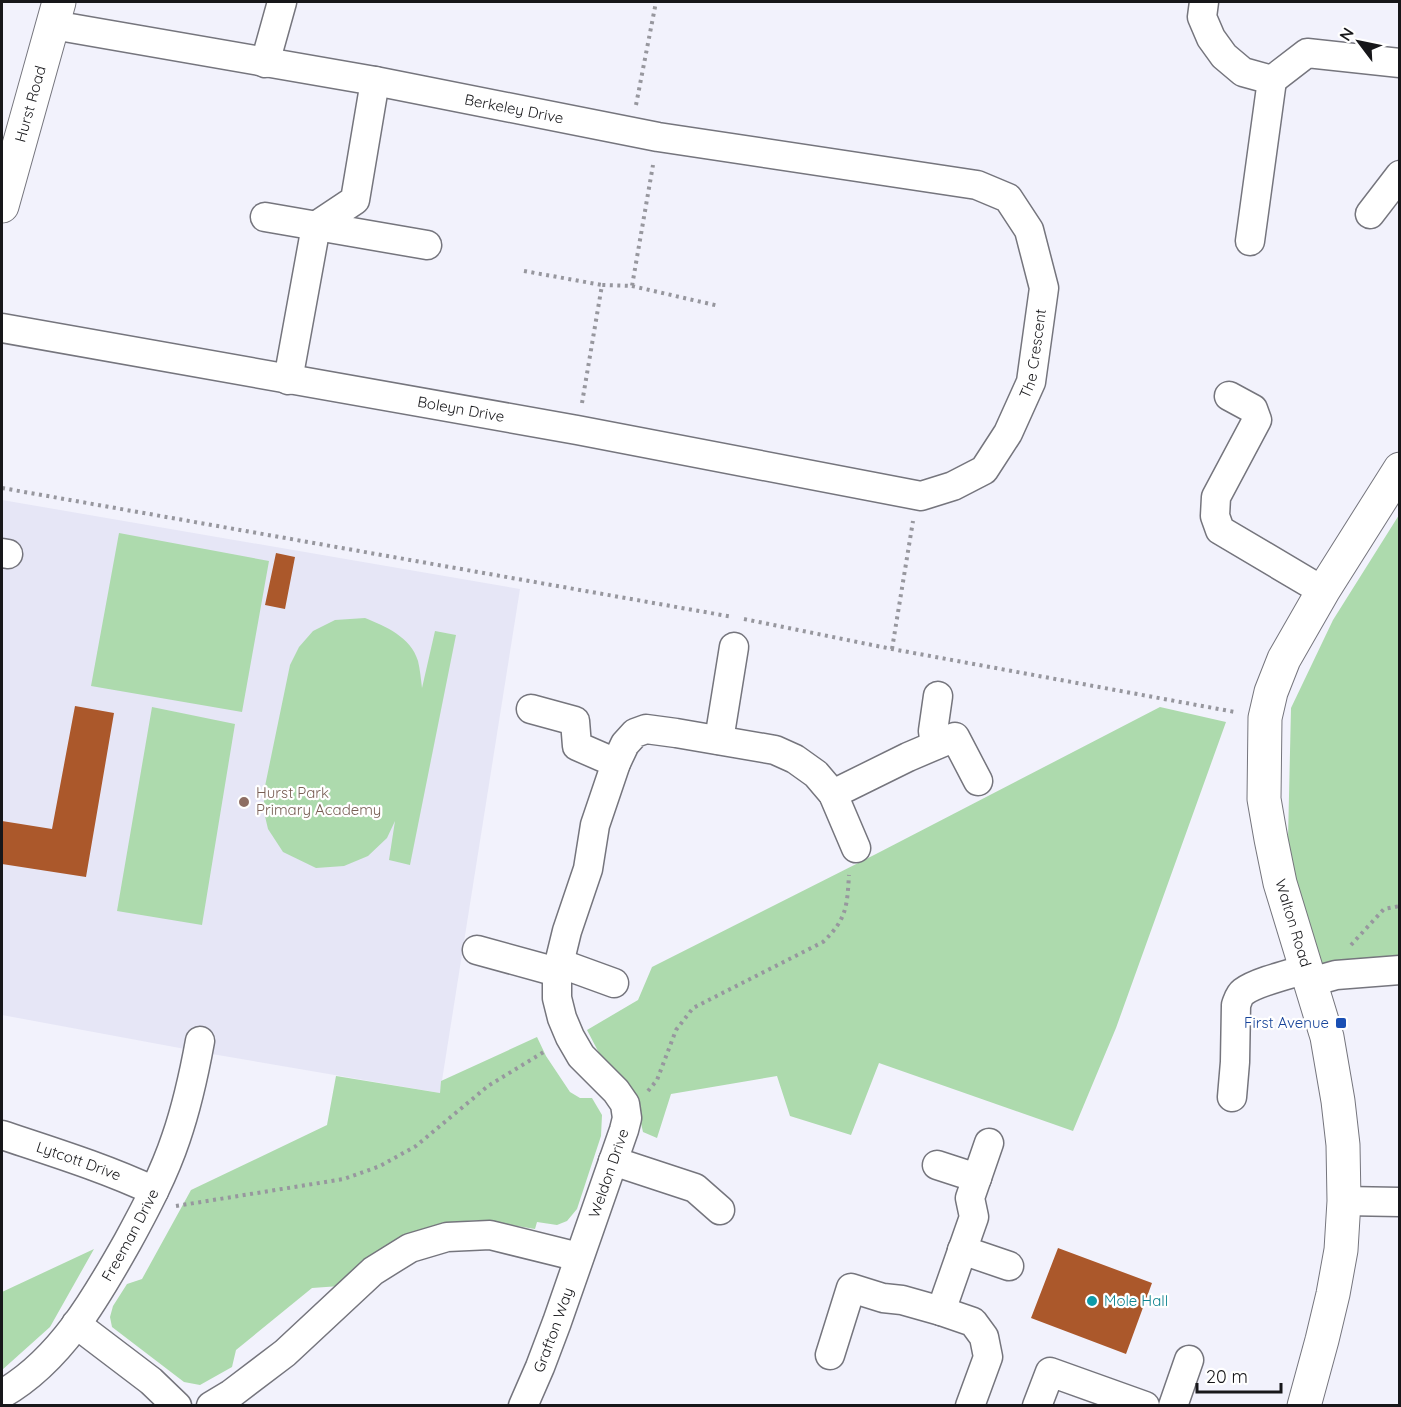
<svg xmlns="http://www.w3.org/2000/svg" width="1401" height="1407" viewBox="0 0 1401 1407" font-family="Quicksand,sans-serif">
<style>
.built{fill:#e6e6f6}
.green{fill:#addaad}
.building{fill:#ab582b}
.lines{fill:none;stroke-linecap:round;stroke-linejoin:round}
.minor-casing{stroke:#75757d;stroke-width:31}
.major-casing{stroke:#75757d;stroke-width:35}
.path{stroke:#97979e;stroke-width:4;stroke-dasharray:3 4.5;stroke-linecap:butt}
.minor{stroke:#fff;stroke-width:28}
.major{stroke:#fff;stroke-width:33}
.education-dot{fill:#8d6e63;stroke:#fff;stroke-width:2}
.transit-dot{fill:#1a4fb4;stroke:#fff;stroke-width:2}
.culture-dot{fill:#0f9aa8;stroke:#fff;stroke-width:2}
.labels{text-anchor:middle;stroke-width:4.5;stroke-linejoin:round;paint-order:stroke}
.street-label{font-size:15px;fill:#17171a;stroke:#fff}
.education-label{font-size:15px;fill:#785e54;stroke:#fff;text-anchor:start}
.transit-label{font-size:15px;fill:#164399;stroke:#fff;text-anchor:end}
.culture-label{font-size:15px;fill:#0d838f;stroke:#fff;text-anchor:start}
</style>
<rect width="100%" height="100%" fill="#f2f2fc"/>
<path class="built" d="M2,500L520,589L440,1093L212,1054L2,1015Z"/>
<path class="green" d="M1399,515V959L1322,968L1287,883L1291,708L1333,620Z
M119,533L269,561L242,712L91,686Z
M365,618C385,626 411,637 418,661C420,669 421,680 422,688L435,631L456,635L410,865L389,860L395,821L387,838L368,856L344,866L316,868L283,852L268,829L264,812V791L290,665L299,647L313,631L335,620Z
M152,707L235,724L202,925L117,911Z
M1160,707L1226,722L1116,1028L1073,1131L879,1063L851,1135L790,1116L777,1076L671,1094L657,1138L643,1132L633,1089L599,1053L587,1030L638,1000L652,967L876,854Z
M537,1037L546,1056L570,1092L580,1098H592L602,1115L601,1136L577,1209L567,1221L557,1225L537,1222L535,1229L480,1220L452,1222L412,1233L390,1243L364,1263L340,1286L312,1288L236,1350L232,1367L200,1385L184,1382L112,1327L110,1317L113,1306L127,1284L142,1279L191,1190L327,1125L336,1076L440,1093L441,1081Z
M94,1249L50,1327L2,1370V1292Z"/>
<path class="building" d="M276,553L295,557L285,609L265,605Z
M75,706L114,713L86,877L2,864V821L52,829Z
M1058,1248L1152,1283L1126,1354L1031,1318Z"/>
<g class="lines">
<defs>
<g id="minor">
<path d="M1204,2L1202,17L1211,38L1224,56L1243,72L1272,80L1250,241"/>
<path d="M265,63L282,2"/>
<path d="M1272,80L1307,53L1400,63"/>
<path d="M1370,214L1400,175"/>
<path d="M265,217L427,245"/>
<path id="s1" d="M2,328L577,430L921,496L953,486L984,470L1008,433L1031,382L1044,288L1029,230L1008,198L977,185L658,137L375,81L53,25"/>
<path d="M288,380L316,226L355,200L375,81"/>
<path d="M1229,396L1253,409L1257,420L1216,497L1215,516L1220,530L1323,591"/>
<path d="M2,553L8,554"/>
<path d="M531,709L575,721L577,746L616,763"/>
<path d="M719,740L734,647"/>
<path d="M935,745L933,731L938,696"/>
<path d="M833,794L908,757L955,737L978,781"/>
<path d="M477,950L557,972"/>
<path d="M559,963L614,983"/>
<path d="M1311,982L1336,975L1400,970"/>
<path d="M1232,1097L1235,1062L1236,1005C1238,1000 1239,995 1243,992C1256,982 1290,974 1307,969"/>
<path id="s2" d="M2,1135C53,1152 105,1168 154,1191"/>
<path d="M613,1161L695,1188L720,1210"/>
<path d="M937,1165L977,1178"/>
<path d="M1344,1201L1400,1202"/>
<path d="M962,1250L1009,1266"/>
<path d="M941,1311L974,1217L970,1198L989,1143"/>
<path d="M76,1324L151,1381L177,1406"/>
<path d="M830,1355L851,1288L883,1298L902,1300L941,1311L973,1322L984,1337L988,1357L970,1406"/>
<path id="s3" d="M2,1394C60,1361 96,1298 128,1241C146,1208 164,1174 176,1138C187,1106 194,1074 200,1041"/>
<path d="M211,1406L231,1394L285,1353L373,1271L410,1248L447,1237L490,1235L579,1257"/>
<path id="s4" d="M523,1406L540,1367L557,1322L624,1130L627,1118L625,1104L616,1091L581,1056L570,1037L562,1018L557,998V972L567,931L588,869L595,825L616,763L625,744L635,733L646,729L676,733L775,750L795,759L816,774L833,794L856,848"/>
<path d="M1037,1406L1050,1372L1145,1406"/>
<path d="M1173,1406L1189,1360"/>
</g>
<g id="major">
<path id="s5" d="M2,206L59,2"/>
<path d="M1304,1406L1322,1340L1333,1294L1341,1250L1344,1201L1343,1145L1338,1101L1327,1037L1280,883L1271,839L1264,799L1265,718L1271,692L1284,659L1323,591L1400,469"/>
</g>
</defs>
<use href="#minor" class="minor-casing"/>
<use href="#major" class="major-casing"/>
<path class="path" d="M636,105L656,2
M524,271L602,285
M632,286L719,306
M582,403L602,285L632,286L653,165
M2,488L733,617
M744,619L892,649L1235,712
M892,649L913,521
M1351,945L1384,909L1400,906
M648,1091L657,1080L676,1030L693,1008L823,942C847,919 847,906 849,875
M176,1206L344,1179L380,1166L416,1146L488,1086L547,1050"/>
<use href="#minor" class="minor"/>
<use href="#major" class="major"/>
</g>
<circle class="education-dot" cx="244" cy="802" r="6"/>
<rect class="transit-dot" x="1335" y="1017" width="12" height="12" rx="3"/>
<circle class="culture-dot" cx="1092" cy="1301" r="6"/>
<g class="labels">
<g class="street-label">
<text dy="5" stroke="none"><textPath href="#s5" startOffset="106">Hurst Road</textPath></text>
<text transform="translate(514 109) rotate(11)" y="5">Berkeley Drive</text>
<text dy="5" stroke="none"><textPath href="#s1" startOffset="1131">The Crescent</textPath></text>
<text dy="5" stroke="none"><textPath href="#s1" startOffset="466">Boleyn Drive</textPath></text>
<text transform="translate(1293 923) rotate(73)" y="5">Walton Road</text>
<text dy="5" stroke="none"><textPath href="#s2" startOffset="81">Lytcott Drive</textPath></text>
<text dy="5" stroke="none"><textPath href="#s4" startOffset="248">Weldon Drive</textPath></text>
<text dy="5" stroke="none"><textPath href="#s3" startOffset="207">Freeman Drive</textPath></text>
<text dy="5" stroke="none"><textPath href="#s4" startOffset="82">Grafton Way</textPath></text>
</g>
<g class="education-label">
<text x="256" y="798">Hurst Park<tspan x="256" dy="17">Primary Academy</tspan></text>
</g>
<g class="transit-label">
<text x="1329" y="1028">First Avenue</text>
</g>
<g class="culture-label">
<text x="1104" y="1306">Mole Hall</text>
</g>
</g>
<rect width="1401" height="1407" fill="none" stroke="#17171a" stroke-width="6"/>
<g transform="translate(1359 42) rotate(302)" stroke="#ffffff" stroke-width="4.5" paint-order="stroke">
<path d="M0-4.5L10 22L0 15L-10 22Z" fill="#17171a"/>
<text y="-9" font-size="16" font-weight="bold" text-anchor="middle" fill="#17171a">N</text>
</g>
<path d="M1197 1383v9h84v-9" fill="none" stroke="#17171a" stroke-width="3"/>
<text x="1206" y="1383" font-size="18" fill="#17171a" stroke="#ffffff" stroke-width="4.5" paint-order="stroke">20 m</text>
</svg>
